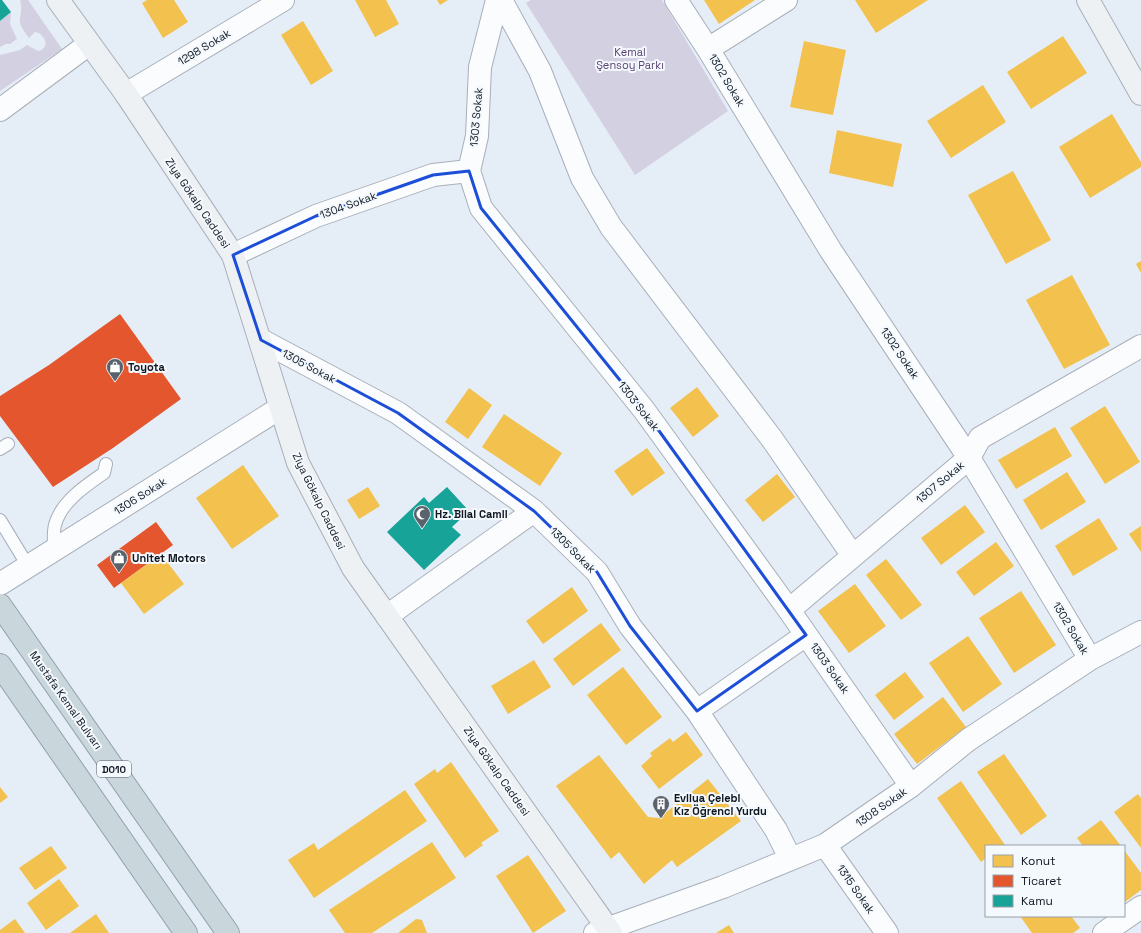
<svg xmlns="http://www.w3.org/2000/svg" width="1141" height="933" viewBox="0 0 1141 933" font-family="'Space Grotesk',sans-serif">
<style>
.green{fill:#d3d0e2}
.homes{fill:#f2c14e}
.shops{fill:#e4572e}
.public{fill:#17a398}
.lines{fill:none;stroke-linecap:round;stroke-linejoin:round}
.lane-casing{stroke:#a8afb9;stroke-width:14}
.street-casing{stroke:#a8afb9;stroke-width:24}
.secondary-casing{stroke:#a8afb9;stroke-width:24}
.highway-casing{stroke:#91a2ac;stroke-width:24}
.lane{stroke:#fbfcfe;stroke-width:12}
.street{stroke:#fbfcfe;stroke-width:22}
.secondary{stroke:#edf1f4;stroke-width:22}
.highway{stroke:#c9d6dc;stroke-width:22}
.marked{fill:none;stroke:#1d4ed8;stroke-width:3;stroke-linejoin:round}
.labels{text-anchor:middle;stroke-width:4;stroke-linejoin:round;paint-order:stroke}
.shield{fill:#f4f9fe;stroke:#545b63;stroke-width:1}
.shield-label{font-size:10px;font-weight:bold;fill:#0f1721}
.street-label{font-size:11px;fill:#0f1721;stroke:#f4f9fe}
.park-label{font-size:11px;fill:#5a4272;stroke:#f4f9fe}
.poi-label{font-size:11px;font-weight:bold;fill:#0f1721;stroke:#f4f9fe;text-anchor:start}
</style>
<rect width="100%" height="100%" fill="#e5edf7"/>
<path class="green" d="M20,0H28L62,49L0,91V55L20,50L27,45L38,51C49,48 47,39 39,33L35,32L29,38C12,17 25,19 20,0Z
M531,0H662L728,111L635,175L526,3Z
M11,12L10,24L17,39L10,44H6L0,47V21Z"/>
<path class="homes" d="M147,0H174L188,22L163,38L142,3Z
M355,0H386L399,24L375,37Z
M437,0H448L440,5Z
M704,0H755L719,24Z
M855,0H928L876,33Z
M303,21L333,71L311,85L281,35Z
M1063,36L1087,73L1031,109L1007,72Z
M804,41L846,50L833,115L790,107Z
M983,85L1006,122L951,158L927,121Z
M1112,114L1141,162V167L1090,198L1059,147Z
M837,130L902,144L893,187L829,173Z
M1013,171L1051,240L1006,264L968,195Z
M1141,261V273L1136,264Z
M1072,275L1110,345L1064,369L1026,300Z
M697,387L719,416L693,437L670,408Z
M469,388L492,405L468,439L445,422Z
M1105,406L1140,462L1105,484L1070,428Z
M504,414L562,453L540,486L482,447Z
M1055,427L1072,456L1016,489L998,460Z
M647,448L665,473L632,496L614,471Z
M243,465L279,516L232,549L196,498Z
M1067,472L1086,502L1041,530L1023,500Z
M777,474L795,497L763,522L745,500Z
M368,487L380,506L359,519L347,500Z
M965,505L985,532L941,565L921,538Z
M1099,518L1118,549L1073,576L1055,546Z
M1141,526V552L1129,534Z
M996,542L1014,566L974,596L956,572Z
M161,554L184,584L144,614L121,583Z
M886,559L922,605L901,620L866,575Z
M855,584L886,626L849,653L818,611Z
M572,587L588,611L543,644L526,621Z
M1021,591L1056,645L1014,673L979,618Z
M601,623L621,650L573,686L553,659Z
M968,636L1002,684L963,712L929,663Z
M534,660L551,687L508,714L491,686Z
M623,667L662,717L626,745L587,695Z
M905,672L924,697L894,720L875,695Z
M943,697L966,727L917,764L894,734Z
M686,732L703,755L659,789L641,766L652,756L650,753L670,738L673,742Z
M1004,754L1047,816L1021,835L977,772Z
M599,755L648,817L659,818L708,779L741,821L677,867L672,860L644,884L619,852L611,859L556,786Z
M451,762L499,831L481,843L483,845L465,858L414,784L435,769L437,773Z
M961,781L1005,845L986,846V858L981,862L937,798Z
M0,787L8,797L0,803Z
M405,790L427,821L314,898L288,860L314,843L318,850Z
M1138,794L1141,798V848L1114,812Z
M1101,820L1121,846H1083L1077,838Z
M432,842L456,878L372,933H345L329,910Z
M51,846L67,868L35,890L19,868Z
M1124,850L1141,873V890L1125,902Z
M528,855L566,911L533,933L496,876Z
M59,879L79,906L46,930L27,903Z
M96,914L109,933H70Z
M1020,916H1071L1080,928L1073,933H1032Z
M15,919L25,933H0V930Z
M416,919L422,920L427,933H398Z
M729,925L734,933H716Z"/>
<path class="shops" d="M120,314L181,399L113,448L53,487L0,416V396L49,365Z
M156,522L173,545L114,588L97,565Z"/>
<path class="public" d="M0,0H2L11,12L0,21Z
M447,487L469,511L452,527L461,535L424,570L387,532L424,497L429,503Z"/>
<g class="lines">
<defs>
<path id="lane" d="M0,449L8,444
M0,520L28,566
M54,550C54,542 53,532 55,525C61,502 85,486 104,473L106,464"/>
<path id="street" d="M497,0L480,67L477,136L469,171L481,208L644,410L789,610L911,786
M501,0L540,71L582,178L611,227L772,439L853,556
M676,0L708,49L831,251L969,458L1090,659
M708,49L786,0
M126,94L283,0
M0,110L89,44
M233,255L316,216L433,175L469,171
M261,340L398,413L534,511L597,572L630,626L697,711L776,830L790,858
M0,584L280,408
M789,610L969,458L980,438L1141,346
M387,616L534,511
M697,711L806,635
M825,845L887,933
M595,933L723,887L825,845L911,786L968,740L1090,659L1141,632
M1104,933L1141,907"/>
<path id="secondary" d="M58,0L126,94L233,255L298,463L353,568L611,933
M1088,0L1141,94"/>
<path id="highway" d="M0,605L228,933
M0,665L186,933"/>
</defs>
<use href="#lane" class="lane-casing"/>
<use href="#street" class="street-casing"/>
<use href="#secondary" class="secondary-casing"/>
<use href="#highway" class="highway-casing"/>
<use href="#lane" class="lane"/>
<use href="#street" class="street"/>
<use href="#secondary" class="secondary"/>
<use href="#highway" class="highway"/>
</g>
<path class="marked" d="M469,171L481,208L644,410L806,635L697,711L630,626L597,572L534,511L398,413L261,340L233,255L316,216L433,175Z"/>
<defs>
<symbol id="shop-pin" viewBox="-11 -11 22 30"><path d="M0 17L-7.5 6A9.5 9.5 0 1 1 7.5 6Z" fill="#5a626c" stroke="#f4f9fe"/><path d="M-5-2.5h2.3a2.7 3.5 0 0 1 5.4 0H5L5.5 6h-11ZM-1.5-2.5h3a1.5 2.3 0 0 0-3 0Z" fill="#fff"/></symbol>
<symbol id="mosque-pin" viewBox="-11 -11 22 30"><path d="M0 17L-7.5 6A9.5 9.5 0 1 1 7.5 6Z" fill="#5a626c" stroke="#f4f9fe"/><path d="M3.5-4.9A6 6 0 1 0 3.5 4.9A5 5 0 1 1 3.5-4.9Z" fill="#fff"/></symbol>
<symbol id="building-pin" viewBox="-11 -11 22 30"><path d="M0 17L-7.5 6A9.5 9.5 0 1 1 7.5 6Z" fill="#5a626c" stroke="#f4f9fe"/><path d="M-4-6H4V6H1V3H-1V6H-4ZM-2.5-4.3h1.7v1.8h-1.7ZM.8-4.3h1.7v1.8H.8ZM-2.5-1h1.7V.8h-1.7ZM.8-1h1.7V.8H.8Z" fill="#fff"/></symbol>
</defs>
<g fill-rule="evenodd">
<use href="#shop-pin" x="105" y="357" width="20" height="27"/>
<use href="#mosque-pin" x="412" y="504" width="20" height="27"/>
<use href="#shop-pin" x="109" y="548" width="20" height="27"/>
<use href="#building-pin" x="651" y="794" width="20" height="27"/>
</g>
<g class="labels">
<rect class="shield" x="97" y="761" width="34" height="16" rx="3"/>
<g class="shield-label">
<text x="114" y="773">D010</text>
</g>
<g class="street-label">
<text transform="translate(204 47) rotate(-31)" y="4">1298 Sokak</text>
<text transform="translate(727 80) rotate(59)" y="4">1302 Sokak</text>
<text transform="translate(476 117) rotate(-85)" y="4">1303 Sokak</text>
<text transform="translate(198 203) rotate(56)" y="4">Ziya Gökalp Caddesi</text>
<text transform="translate(348 205) rotate(-20)" y="4">1304 Sokak</text>
<text transform="translate(900 353) rotate(56)" y="4">1302 Sokak</text>
<text transform="translate(309 366) rotate(28)" y="4">1305 Sokak</text>
<text transform="translate(639 406) rotate(52)" y="4">1303 Sokak</text>
<text transform="translate(940 482) rotate(-40)" y="4">1307 Sokak</text>
<text transform="translate(140 496) rotate(-32)" y="4">1306 Sokak</text>
<text transform="translate(319 501) rotate(64)" y="4">Ziya Gökalp Caddesi</text>
<text transform="translate(573 550) rotate(45)" y="4">1305 Sokak</text>
<text transform="translate(1071 628) rotate(59)" y="4">1302 Sokak</text>
<text transform="translate(830 668) rotate(55)" y="4">1303 Sokak</text>
<text transform="translate(66 700) rotate(55)" y="4">Mustafa Kemal Bulvarı</text>
<text transform="translate(497 771) rotate(55)" y="4">Ziya Gökalp Caddesi</text>
<text transform="translate(881 807) rotate(-35)" y="4">1308 Sokak</text>
<text transform="translate(856 889) rotate(55)" y="4">1315 Sokak</text>
</g>
<g class="park-label">
<text x="630" y="56">Kemal<tspan x="630" dy="13">Şensoy Parkı</tspan></text>
</g>
<g class="poi-label">
<text x="128" y="371">Toyota</text>
<text x="435" y="518">Hz. Bilal Camii</text>
<text x="132" y="562">Unitet Motors</text>
<text x="674" y="802">Evliya Çelebi<tspan x="674" dy="13">Kız Öğrenci Yurdu</tspan></text>
</g>
</g>
<rect x="985" y="845" width="140" height="72" fill="#f4f9fe" stroke="#989fa6"/>
<rect x="993" y="855" width="20" height="12" fill="#f2c14e" stroke="#989fa6"/>
<text x="1021" y="865" font-size="12" fill="#0f1721">Konut</text>
<rect x="993" y="875" width="20" height="12" fill="#e4572e" stroke="#989fa6"/>
<text x="1021" y="885" font-size="12" fill="#0f1721">Ticaret</text>
<rect x="993" y="895" width="20" height="12" fill="#17a398" stroke="#989fa6"/>
<text x="1021" y="905" font-size="12" fill="#0f1721">Kamu</text>
</svg>
